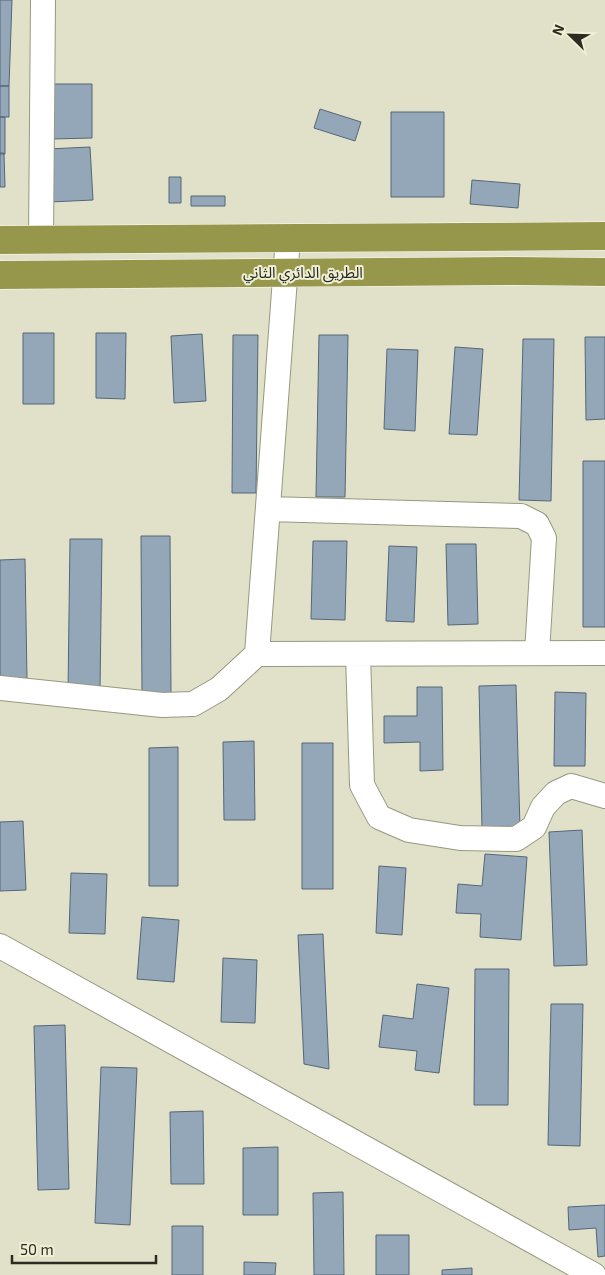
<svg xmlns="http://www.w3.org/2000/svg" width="605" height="1275" viewBox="0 0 605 1275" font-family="'Exo 2','Noto Sans Arabic',sans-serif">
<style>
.building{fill:#94a7b9;stroke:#567}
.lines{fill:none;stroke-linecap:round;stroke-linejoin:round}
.minor-casing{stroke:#979880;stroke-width:26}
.highway-casing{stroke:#fff;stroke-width:29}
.minor{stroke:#fff;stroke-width:24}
.highway{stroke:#97974c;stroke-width:28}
.labels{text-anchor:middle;stroke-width:4;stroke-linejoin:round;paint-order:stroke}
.street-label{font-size:15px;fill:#2b2b21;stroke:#eeefd5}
</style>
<rect width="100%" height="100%" fill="#e0e1c8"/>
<path class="building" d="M0,0H12L9,86H0Z
M52,84H92V138L52,139Z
M0,86H9V117H0Z
M320,109L361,122L355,141L314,128Z
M391,112H444V197H391Z
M0,117H5V154H0Z
M90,147L93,200L50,202L48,149Z
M0,153H4L5,187H0Z
M169,177H181V203H169Z
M472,180L520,184L518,208L470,204Z
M191,196H225V206H191Z
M23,333H54V404H23Z
M96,333H126L125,399L96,398Z
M202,334L206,401L174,403L171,336Z
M233,335H258L256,493H232Z
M319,335H348L345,497H316Z
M585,337H605V419L586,420Z
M523,339H554L551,501L519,500Z
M455,347L483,349L477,435L449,434Z
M387,349L418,350L415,431L384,429Z
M583,461H605V627H583Z
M141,536H170L171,695H142Z
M70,539H102L100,691H68Z
M313,541H347L345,620L311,619Z
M446,544H476L478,624L448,625Z
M389,546L417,547L414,622L386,621Z
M25,559L27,679H0V560Z
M516,685L520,828L482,829L479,686Z
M417,687H442L443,770L420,771V742L384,743V716H417Z
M555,692L586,693L585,766H554Z
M254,741L255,820H224L223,742Z
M302,743H333V889H302Z
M178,747V886H149V748Z
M23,821L26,890L0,891V822Z
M582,830L587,965L554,966L549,832Z
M485,854L527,857L521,940L480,937L481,914L456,913L458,884L482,886Z
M379,866L406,868L402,935L376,933Z
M71,873L107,874L105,934L69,933Z
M142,917L179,920L174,982L137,979Z
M323,934L329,1069L304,1064L298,935Z
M223,958L257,960L255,1023L221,1022Z
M475,969H509L508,1105H474Z
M417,984L449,988L439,1073L415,1070L417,1051L379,1047L383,1015L413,1019Z
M551,1004H583L580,1146L548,1145Z
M65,1025L69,1189L38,1190L34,1026Z
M101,1067L137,1068L130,1225L95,1223Z
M203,1111L204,1184H171L170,1112Z
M278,1147V1215H243V1148Z
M343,1192L344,1275H314L313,1193Z
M605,1205V1256L598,1257L596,1228L569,1230L568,1207Z
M172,1226H203V1275H172Z
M376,1235H409V1275H376Z
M244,1262L276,1263L275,1275H244Z
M472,1268V1275H442V1270Z"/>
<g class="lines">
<defs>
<path id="minor" d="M41,239L43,0
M268,509L521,516L537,524L544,538L537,653
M257,654L288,238
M358,654L362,785L379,817L409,830L460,838L516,839L534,827L543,807L556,793L571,786L605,796
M0,688L162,705L193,704L219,689L257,654L605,653
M0,946L594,1275"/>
<path id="highway" d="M0,240L605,236
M0,275L515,271L605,272"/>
</defs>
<use href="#minor" class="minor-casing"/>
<use href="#highway" class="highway-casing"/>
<use href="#minor" class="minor"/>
<use href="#highway" class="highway"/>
</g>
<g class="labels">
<g class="street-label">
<text x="303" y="278">الطريق الدائري الثاني</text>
</g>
</g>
<g transform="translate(570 35) rotate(293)" stroke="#eeefd5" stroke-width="4" paint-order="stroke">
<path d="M0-4L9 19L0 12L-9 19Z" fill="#2b2b21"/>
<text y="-8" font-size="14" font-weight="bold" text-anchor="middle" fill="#2b2b21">N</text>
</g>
<path d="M12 1255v8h144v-8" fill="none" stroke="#2b2b21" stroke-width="2.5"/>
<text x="20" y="1255" font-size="15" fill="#2b2b21" stroke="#eeefd5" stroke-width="4" paint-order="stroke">50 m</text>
</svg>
